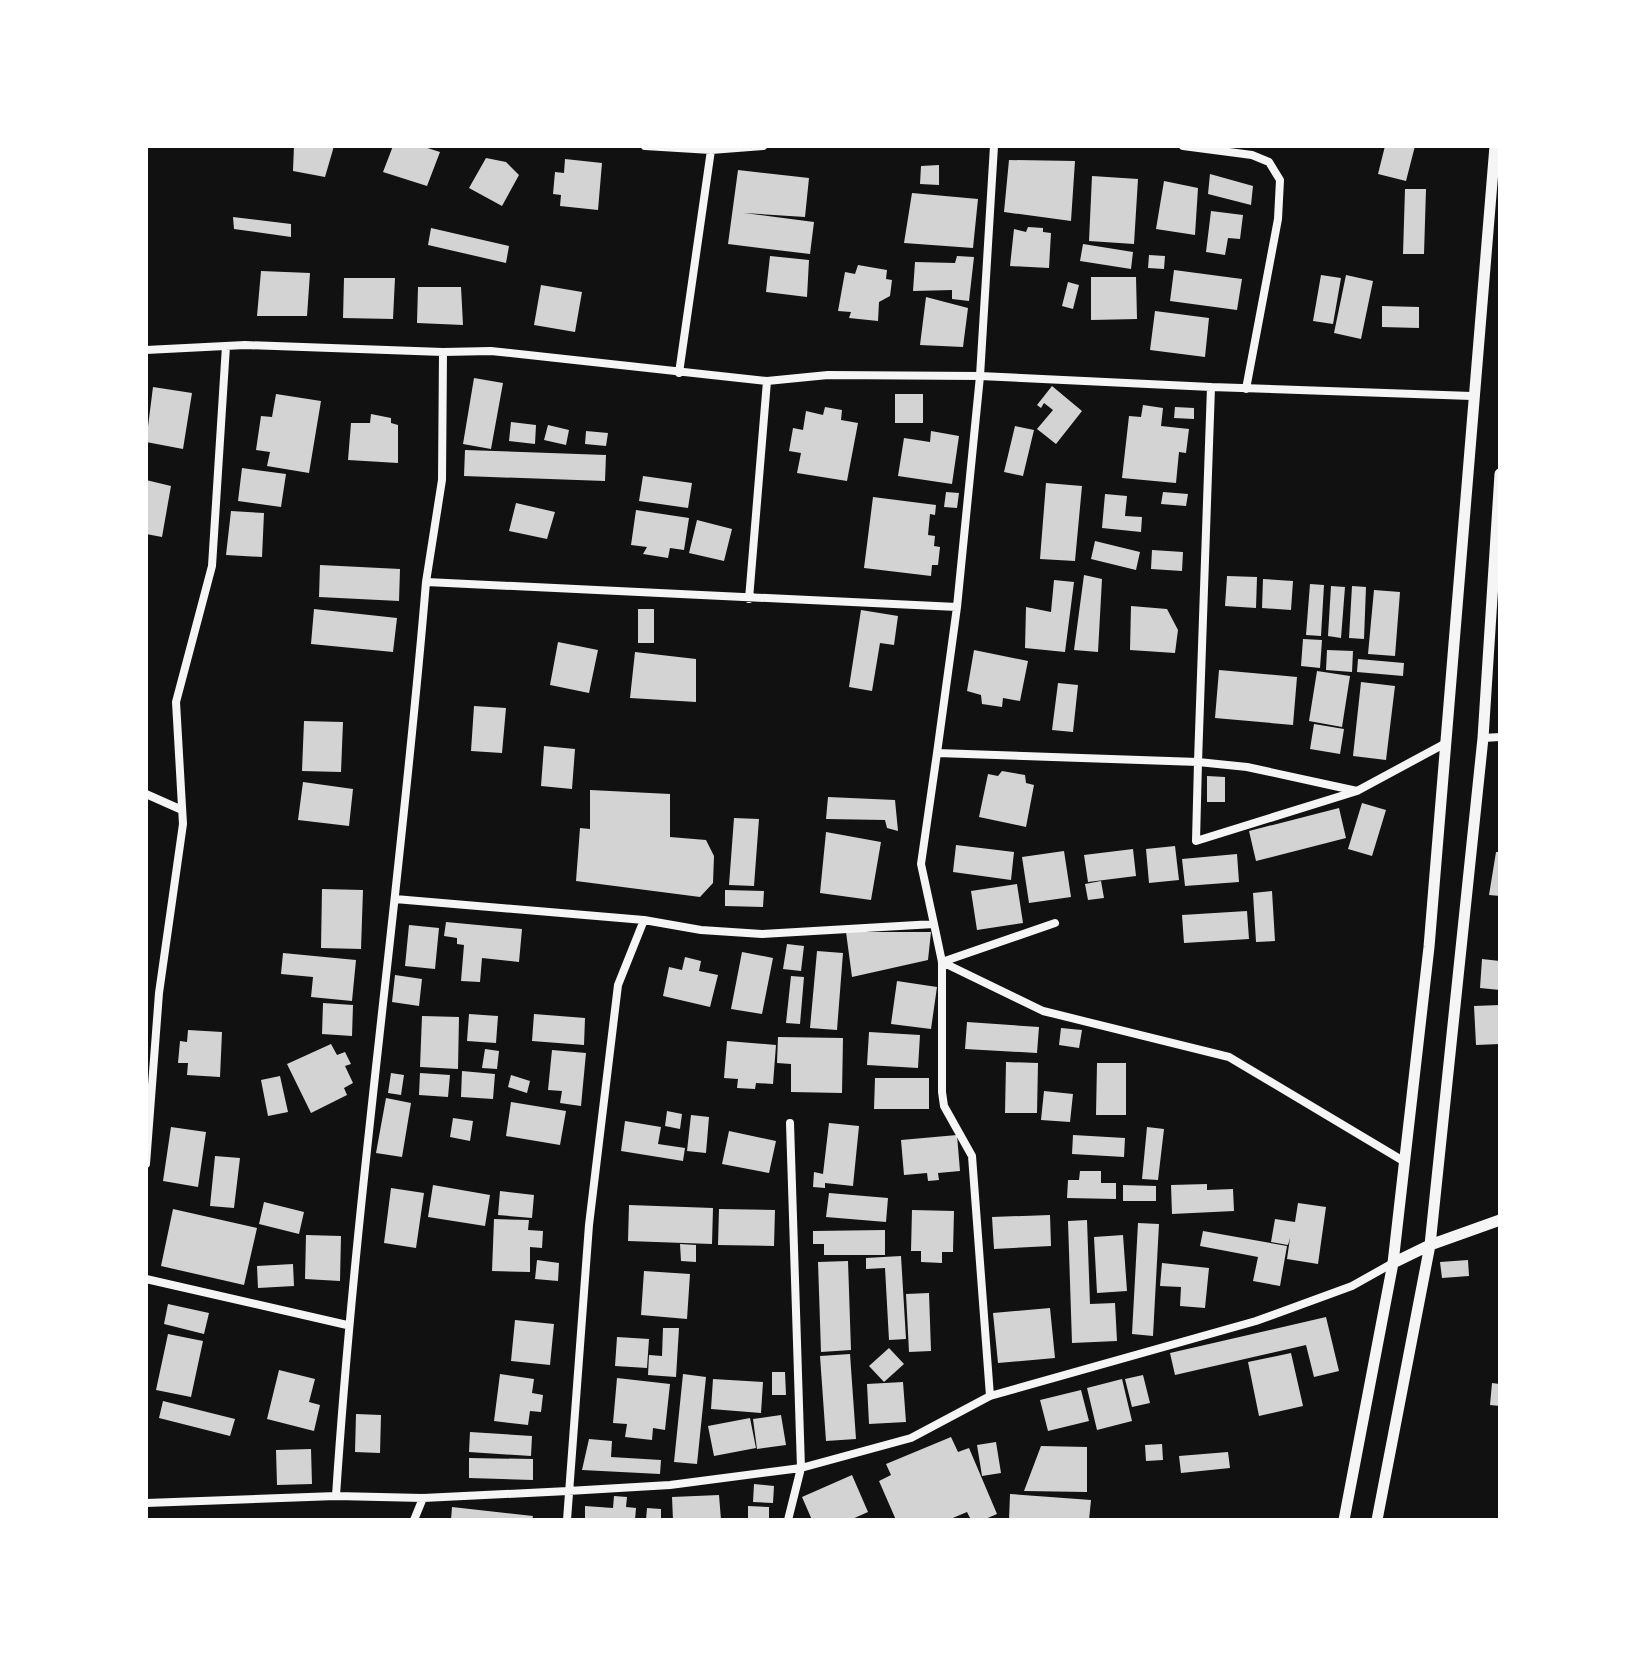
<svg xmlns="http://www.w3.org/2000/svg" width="1646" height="1666" viewBox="0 0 1646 1666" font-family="Ubuntu,sans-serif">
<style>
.building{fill:#d3d3d3}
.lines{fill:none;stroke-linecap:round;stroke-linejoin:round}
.minor{stroke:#f5f5f5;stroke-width:8}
.tertiary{stroke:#f5f5f5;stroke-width:11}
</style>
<rect width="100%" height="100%" fill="#111"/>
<path class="building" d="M294,146H334L325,177L293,171Z
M393,146H421L440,152L427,186L383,172Z
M1385,146H1415L1406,181L1378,174Z
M486,158L506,162L519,175L502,206L469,188Z
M565,159L602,163L598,210L560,206L561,195L553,194L555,172L564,173Z
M1009,160L1075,161L1071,221L1004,212Z
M939,165V185L920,184L921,166Z
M738,170L809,178L805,217L744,213L814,222L810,254L728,244Z
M1210,174L1253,186L1251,205L1208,194Z
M1092,176L1138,179L1134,244L1089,241Z
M1164,181L1198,188L1195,235L1156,229Z
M1405,189H1426L1424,254H1403Z
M912,193L978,199L973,248L904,243Z
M1211,211L1243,215L1240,239L1228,238L1225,255L1206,252Z
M233,217L291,224V237L234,229Z
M1028,227L1043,228V232L1051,233L1049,268L1010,266L1014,229L1026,232Z
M431,228L509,246L506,263L428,245Z
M1083,244L1133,252L1131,269L1080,261Z
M1149,255L1165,256L1164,269L1148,268Z
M770,256L809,260L807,297L766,292Z
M957,256L974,257L969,301L952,299V290L913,291L915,262L955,263Z
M858,265L887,270L886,279L892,280L890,296L879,302L878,321L849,318L851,312L838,311L845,272L855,274Z
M1174,270L1242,279L1237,310L1170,301Z
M261,271L310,273L307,316H257Z
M1321,275L1341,278L1333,324L1313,321Z
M1346,275L1373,281L1361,339L1334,333Z
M1091,277H1136L1137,319L1091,320Z
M344,278H395L393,319L343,318Z
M1068,282L1079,285L1073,309L1062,306Z
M541,285L582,292L575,332L534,325Z
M418,287H461L463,325L417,323Z
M926,297L968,308L963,347L920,345Z
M1382,306L1419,307V328L1382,327Z
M1155,311L1209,318L1205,357L1150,350Z
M474,378L503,383L491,449L463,444Z
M1052,386L1082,411L1056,444L1037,429L1053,410L1044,403L1041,408L1037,405Z
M153,387L192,393L183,449L146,442Z
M276,394L321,401L309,473L267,466L270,452L256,450L261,416L272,417Z
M895,394H923V423H895Z
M1143,405L1163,408L1161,426L1189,429L1186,453L1179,452L1176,483L1122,478L1129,416L1141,417Z
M825,407L842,410L841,420L858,423L847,481L797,473L801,453L789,451L793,428L803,430L806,411L823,415Z
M1175,407L1194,408V419L1174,418Z
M371,414L391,418V423L398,425V463L348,460L351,423H370Z
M511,422L536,425L535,444L509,441Z
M548,425L569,430L566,445L544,440Z
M1015,426L1034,430L1023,476L1004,472Z
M586,431L608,433L606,446L585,444Z
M931,431L959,436L952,484L898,476L904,438L930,442Z
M465,450L606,455L605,481L464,476Z
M242,468L286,474L281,507L238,501Z
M643,476L692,483L688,508L639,501Z
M146,480L171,486L162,537L146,534Z
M1046,483L1082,486L1075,561L1040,559Z
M946,492L959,493L957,508L944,507Z
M1163,492L1188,494L1186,506L1161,504Z
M1105,494L1127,496L1125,516L1142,517L1141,532L1102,528Z
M873,497L936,505L935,515L930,514L928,535L935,536L934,546L940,547L938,565H932L931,576L864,568Z
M516,503L555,512L547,539L509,531Z
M636,510L689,518L684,550L670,548L668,558L643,554L647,547L631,545Z
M231,511L264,513L262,557L226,555Z
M697,520L732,529L724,561L689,553Z
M1095,541L1140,552L1136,570L1091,559Z
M1152,550L1183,552L1182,571L1151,569Z
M320,565L400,569L399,601L319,597Z
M1084,575L1102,579L1098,652L1074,650Z
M1227,576L1257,577L1256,608L1225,606Z
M1263,579L1293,581L1291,610L1262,608Z
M1054,580L1074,582L1065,652L1025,648L1026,607L1051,612Z
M1310,584L1324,585L1321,636L1306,635Z
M1331,586L1345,587L1341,638L1328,636Z
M1352,586L1366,587L1364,639L1349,638Z
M1374,590L1400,592L1395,656L1368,654Z
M1131,606L1167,609L1178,630L1175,653L1130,650Z
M314,609L397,618L393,652L311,644Z
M638,609H654V643H638Z
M861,610L898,616L894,645L880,643L872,691L849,687Z
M1303,639L1322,640L1320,668L1301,666Z
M558,642L598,650L589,693L550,685Z
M974,650L1028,661L1020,701L1003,698L1002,707L982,704L981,695L967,691Z
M1327,650L1353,651L1352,672L1326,670Z
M635,652L696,659V702L630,698Z
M1358,659L1404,663L1403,676L1357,672Z
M1219,670L1297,677L1293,725L1215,718Z
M1317,671L1350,676L1342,727L1309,721Z
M1361,682L1395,686L1386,760L1353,756Z
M1058,683L1078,685L1073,732L1052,730Z
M474,706L506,708L502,753L471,751Z
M304,721L343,722L341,772L302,771Z
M1314,724L1344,729L1340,754L1310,749Z
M544,746L575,749L572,789L541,786Z
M1002,771L1025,775L1026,783L1034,785L1026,827L979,817L988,774L998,776Z
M1207,776L1225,777V802H1207Z
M303,782L353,789L349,826L298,820Z
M590,790L670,794V837L706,840L714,856L713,883L700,897L576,881L580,828L590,829Z
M828,797L895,800L898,831L887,828L885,820L826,819Z
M1362,803L1386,810L1372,856L1348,849Z
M1339,808L1346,838L1256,861L1249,831Z
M734,818L759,819L754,886L729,885Z
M826,832L881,842L871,900L820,893Z
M956,845L1014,852L1011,880L953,872Z
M1175,846L1179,880L1149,883L1146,849Z
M1133,849L1136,876L1088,882L1084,855Z
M1064,851L1071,897L1029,903L1022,857Z
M1496,852H1500V896L1489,895Z
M1237,854L1239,882L1185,886L1182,859Z
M1101,881L1104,898L1088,900L1085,884Z
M1017,884L1023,923L977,930L971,891Z
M322,889L363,890L361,949L321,948Z
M725,890L764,891L763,907L725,906Z
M1272,891L1275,941L1256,942L1253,893Z
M1247,911L1249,939L1184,943L1182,915Z
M446,922L522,929L519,962L482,958L480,982L461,981L464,945L457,944V938L444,936Z
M409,925L439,928L435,969L405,966Z
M846,932H931L928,960L852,977Z
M787,944L804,946L801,971L783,969Z
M817,951L843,953L837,1030L810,1028Z
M742,952L773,958L762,1014L731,1009Z
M283,953L356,960L352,1001L311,997L313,977L281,974Z
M685,957L701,961L699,971L718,975L710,1007L663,996L669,967L682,970Z
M1482,959L1500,961V990L1480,988Z
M395,975L422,979L419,1006L392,1002Z
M791,976L804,977L800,1024L786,1023Z
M897,981L937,987L931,1029L891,1024Z
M323,1003L353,1005L352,1036L322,1034Z
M1500,1005V1044L1476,1045L1474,1006Z
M469,1014L498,1016L496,1043L467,1041Z
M534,1014L585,1018L584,1045L532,1041Z
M422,1016L459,1017L458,1069L420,1067Z
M967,1022L1039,1027L1037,1053L965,1049Z
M1061,1028L1082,1030L1079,1048L1059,1045Z
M188,1030L222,1032L220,1077L187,1075L188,1063H178L180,1041L187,1042Z
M869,1032L920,1035L918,1068L867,1065Z
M778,1037L843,1038L842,1093L791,1092V1064L777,1063Z
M727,1041L776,1045L773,1084L756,1083L755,1089L737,1088L738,1079L724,1078Z
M331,1044L337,1055L345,1052L351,1064L345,1066L353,1083L344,1088L347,1095L311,1113L287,1064Z
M485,1049L499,1051L497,1069L482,1068Z
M552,1050L586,1053L581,1106L560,1103L562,1091L548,1090Z
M1006,1062L1038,1063L1037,1113H1005Z
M1097,1063H1126V1115H1096Z
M462,1071L495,1074L493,1099L461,1097Z
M391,1073L404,1075L401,1095L388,1093Z
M420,1073L450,1075L448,1097L419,1095Z
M511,1075L530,1081L527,1093L508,1087Z
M280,1076L288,1112L268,1116L261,1080Z
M875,1078H929V1109H874Z
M1044,1091L1073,1094L1070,1122L1041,1120Z
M386,1098L411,1103L402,1157L376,1153Z
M511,1102L566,1111L560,1145L506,1136Z
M667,1111L682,1114L680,1129L665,1126Z
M691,1115L709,1117L706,1153L687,1151Z
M453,1118L473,1121L470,1141L450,1137Z
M625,1121L661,1127L658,1144L685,1148L683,1161L621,1151Z
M829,1123L859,1126L853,1186L825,1183V1188L813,1187L814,1172L823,1174Z
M171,1127L206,1132L198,1187L163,1181Z
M1147,1127L1164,1129L1158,1180L1142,1179Z
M729,1131L776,1141L769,1173L722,1164Z
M957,1135L960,1171L938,1173L939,1180L928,1181L927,1173L904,1175L901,1140Z
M1073,1135L1125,1138L1124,1157L1072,1154Z
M215,1156L240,1158L234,1208L210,1206Z
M1080,1171H1101V1183H1116V1199L1067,1198L1068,1180H1079Z
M1207,1184V1190L1233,1189L1234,1211L1172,1214L1171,1185Z
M433,1185L490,1195L485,1226L428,1217Z
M1123,1185L1156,1186V1201H1123Z
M391,1188L424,1193L416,1248L384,1243Z
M500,1191L534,1195L532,1218L498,1215Z
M829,1193L888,1198L886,1222L826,1217Z
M264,1202L304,1212L299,1234L259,1224Z
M1298,1203L1326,1207L1318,1264L1287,1259L1290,1238L1288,1245L1271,1242L1275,1219L1295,1222Z
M629,1205L713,1208L712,1244L628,1241Z
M173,1209L257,1228L244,1285L161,1266Z
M719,1209L775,1210L774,1246L718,1245Z
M912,1210L954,1211L953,1252H942V1263L921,1262V1251H911Z
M1050,1215L1051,1246L994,1249L992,1217Z
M494,1219L529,1220L528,1230L543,1231L542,1248L530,1247V1272L492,1271Z
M1087,1220L1090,1304L1115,1303L1117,1341L1072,1343L1068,1221Z
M1138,1223L1159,1224L1153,1336L1132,1334Z
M885,1230V1255H824V1244H813V1231Z
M1203,1231L1287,1246L1280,1286L1253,1281L1258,1257L1200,1246Z
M306,1235L341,1236L340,1281L305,1279Z
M1123,1235L1127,1291L1097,1293L1094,1237Z
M680,1244L696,1245V1262L681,1261Z
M901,1256L906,1339L889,1340L885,1268L866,1269V1258Z
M537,1260L559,1263L558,1281L535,1279Z
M1468,1260L1469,1276L1442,1278L1440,1262Z
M848,1261L851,1350L821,1352L818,1262Z
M1162,1263L1209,1268L1205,1308L1180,1306L1181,1287L1160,1286Z
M293,1264L294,1286L258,1288L257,1266Z
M644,1271L690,1274L687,1319L641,1315Z
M929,1293L931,1351L909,1352L906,1294Z
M168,1304L209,1313L204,1334L164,1324Z
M1050,1308L1055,1358L998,1363L993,1313Z
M1326,1317L1339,1371L1314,1377L1306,1345L1175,1375L1170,1353Z
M515,1320L554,1324L550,1365L511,1361Z
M663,1328H679L676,1377L648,1375L649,1355L662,1356Z
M168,1334L203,1341L191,1397L156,1390Z
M617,1337L649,1339L647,1368L615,1366Z
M889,1348L904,1364L884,1382L869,1366Z
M1291,1353L1303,1406L1259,1416L1248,1362Z
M850,1354L856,1439L826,1441L820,1356Z
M279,1370L315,1379L309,1402L320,1405L314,1431L267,1419Z
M772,1372H785L786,1395H772Z
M500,1374L534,1379L532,1393L543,1395L541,1412L530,1411L528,1425L494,1421Z
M683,1374L706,1377L697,1464L674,1462Z
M1143,1375L1150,1403L1132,1407L1125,1379Z
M617,1378L670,1384L665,1430L653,1428L652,1440L625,1437L627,1424L613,1423Z
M713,1379L763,1382L761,1413L711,1409Z
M1122,1379L1132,1421L1097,1430L1087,1388Z
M903,1382L906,1422L869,1424L867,1384Z
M1492,1383L1500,1384V1406L1490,1405Z
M1081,1390L1089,1421L1048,1431L1040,1400Z
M163,1401L235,1419L230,1436L159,1418Z
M356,1414L381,1415L380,1453L355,1452Z
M781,1415L786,1445L757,1449L753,1419Z
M750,1418L756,1448L714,1456L708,1426Z
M470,1432L532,1436L531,1456L469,1452Z
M951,1437L958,1452L969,1448L997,1514L983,1520H971L967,1512L948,1520H896L879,1481L891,1475L886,1464Z
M589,1439L612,1441L611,1457L661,1460L660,1474L582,1470Z
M996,1442L1001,1473L982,1476L977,1445Z
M1162,1444L1163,1460L1146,1461L1145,1445Z
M1041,1446L1087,1447V1492L1024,1491Z
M311,1449L312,1484L277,1485L276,1450Z
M1228,1452L1230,1468L1181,1473L1179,1456Z
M469,1458L533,1459V1480L469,1478Z
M852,1475L868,1512L850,1520H812L802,1497Z
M754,1484L774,1486L773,1503L753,1502Z
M1010,1494L1091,1500L1089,1520H1009Z
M719,1495L721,1520H673L672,1497Z
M614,1496L627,1497L626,1507L636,1508L635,1520H585V1506L613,1508Z
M748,1506L769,1507V1520H748Z
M452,1507L533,1516L532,1520H451Z
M647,1508L661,1509V1520H646Z"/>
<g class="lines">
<path class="minor" d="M645,146L711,150L763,146
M1183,146L1252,155L1269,162L1280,180L1278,219L1246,389
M146,350L245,345L443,352
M679,373L711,150
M749,599L767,381
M957,607L426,582L442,480L443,352L491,351L767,381L828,375L980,376L994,146
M1483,738L1500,737
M937,753L957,607L980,376L1211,387
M1357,791L1196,841L1198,762L1247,767L1357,791L1446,743
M146,794L182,810
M395,899L644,920
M934,924L921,864L937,753L1198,762L1211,387L1472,396
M942,962L1043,1011L1229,1057L1405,1162
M942,962L1055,923
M146,1164L159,993L183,824L176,702L212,566L226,346
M146,1279L347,1325
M336,1496C356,1190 401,887 426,582
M146,1503L336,1496L423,1498L568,1491L670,1485L801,1468L911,1438L990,1396L1256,1321L1352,1286L1393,1263
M414,1520L423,1498
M567,1520L589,1225L618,985L644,920L701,930L762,934L934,924L942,962V1092L944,1106L972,1156L990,1396
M788,1520L801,1468L790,1123"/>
<path class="tertiary" d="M1393,1263L1430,1245L1500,1220
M1344,1520L1393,1263L1429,947L1495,146
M1377,1520L1430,1245L1483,738L1500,474"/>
</g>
<rect width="1646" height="1666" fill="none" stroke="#ffffff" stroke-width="296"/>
</svg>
